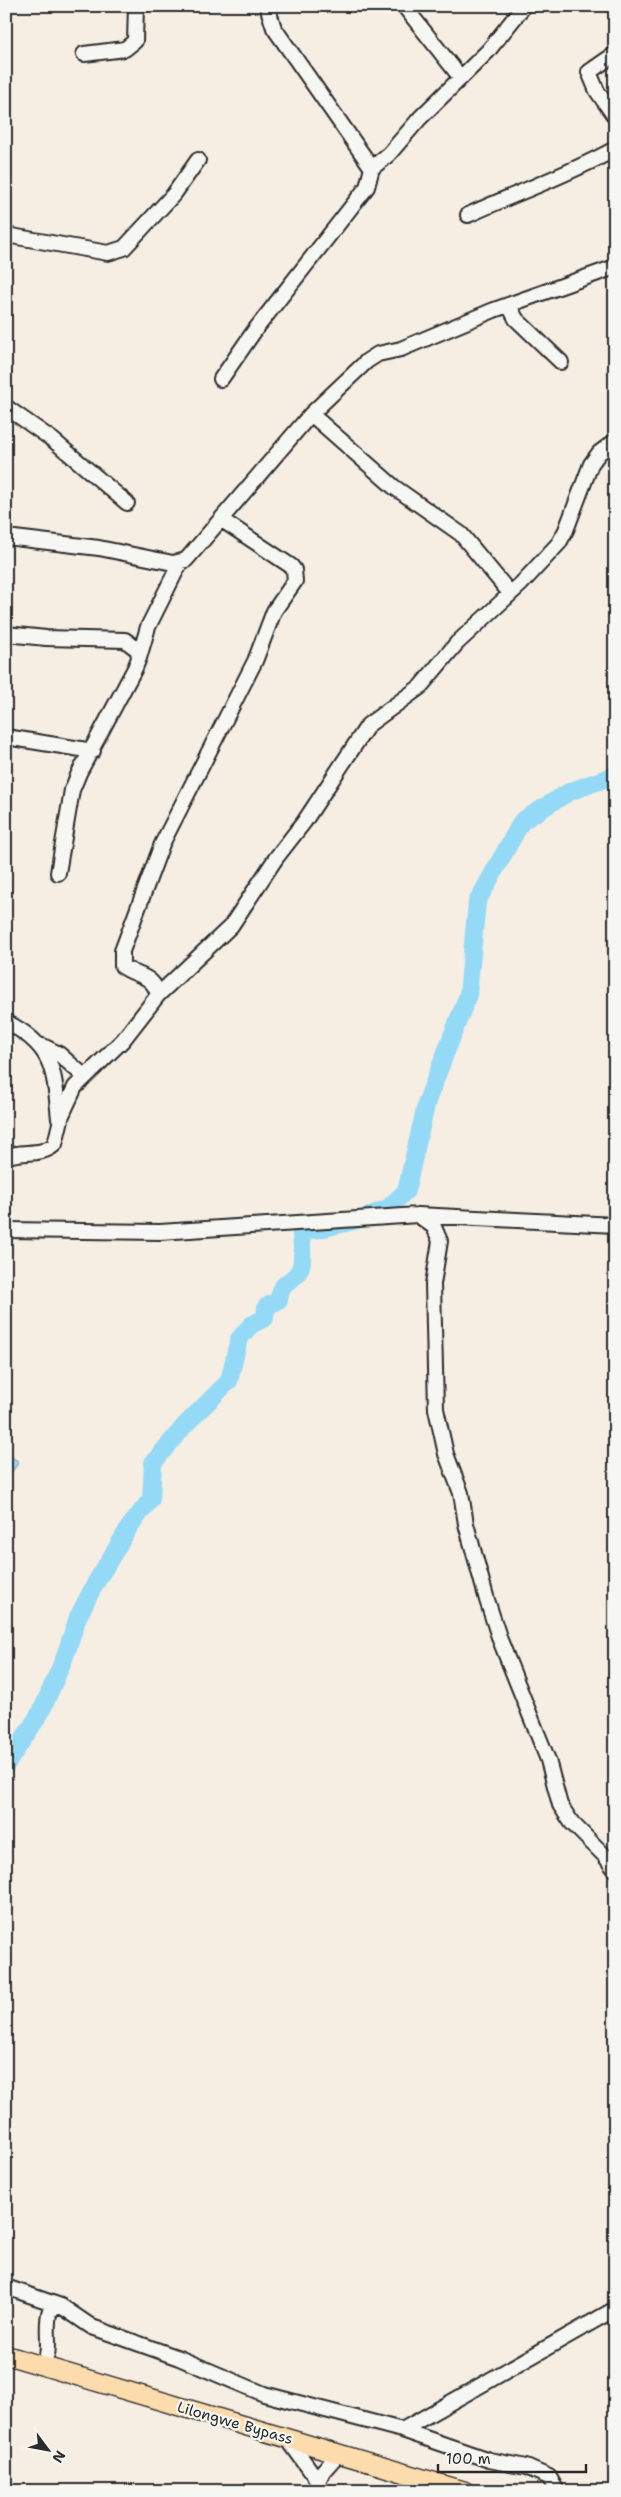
<svg xmlns="http://www.w3.org/2000/svg" width="621" height="2497" viewBox="0 0 621 2497" font-family="'Shantell Sans',sans-serif">
<style>
.water{fill:#94d9f6;stroke:#6a93a5}
.lines{fill:none;stroke-linecap:round;stroke-linejoin:round}
.river{stroke:#94d9f6;stroke-width:18}
.minor-casing{stroke:#2b2b2b;stroke-width:18}
.major-casing{stroke:#2b2b2b;stroke-width:21}
.minor{stroke:#f6f6f2;stroke-width:14}
.major{stroke:#fcdcac;stroke-width:18}
.labels{text-anchor:middle;stroke-width:4.5;stroke-linejoin:round;paint-order:stroke}
.street-label{font-size:15px;fill:#2b2b2b;stroke:#f6f6f2}
</style>
<rect width="100%" height="100%" fill="#f6eee3"/>
<filter id="ink" filterUnits="userSpaceOnUse"><feTurbulence type="fractalNoise" baseFrequency=".02" numOctaves="2"/><feDisplacementMap in="SourceGraphic" scale="10" xChannelSelector="R" yChannelSelector="G"/><feConvolveMatrix kernelMatrix="1 2 1 2 8 2 1 2 1" color-interpolation-filters="sRGB"/></filter>
<g filter="url(#ink)">
<path class="water" d="M6,1453L19,1462L6,1480Z"/>
<g class="lines">
<path class="river" d="M6,1765L41,1712L64,1659L78,1617L95,1584L130,1526L151,1499L153,1463L185,1425L229,1381L239,1339L251,1325L265,1318L266,1307L279,1300C282,1277 291,1285 299,1271C305,1261 301,1242 301,1231L320,1229L358,1220L388,1208L406,1191L427,1101L468,995L477,902L522,821L569,792L615,775"/>
<defs>
<path id="minor" d="M267,6L274,28L372,168
M404,6L461,78
M84,54L125,49L135,41L136,6
M615,54L589,72L597,91L615,117
M468,215C516,193 568,175 615,149
M6,235L108,253L124,248L174,194L198,160
M509,305L516,319L561,362
M221,379L255,330L367,187L372,168L389,154L420,118L488,51L524,6
M6,407L53,440L127,503
M311,414L394,487L461,534L509,592
M6,537L99,548L173,563L186,560L311,414L367,361L378,354L401,349L494,310L615,267
M6,634L46,638L125,640L138,650L139,658L135,668L79,773L72,790L58,873
M139,658L148,627L180,563
M6,737L93,751
M158,995C153,974 137,977 122,966V951L162,844L255,661L274,611L295,581L294,570L291,566L222,520
M6,1022C54,1046 54,1070 59,1119
M43,1046L59,1054L85,1077
M6,1157C22,1149 40,1158 55,1144L62,1115L75,1087L123,1040L158,995L231,926L276,858L304,822L368,725L420,687L457,643L521,584L559,543L566,530L591,464L599,453L615,441
M418,1215L434,1227L440,1241L433,1284L436,1409L446,1454L461,1493L466,1524L487,1600L500,1640L548,1760L560,1805L572,1823L605,1856L615,1870
M6,1230L160,1232L418,1215L615,1225
M6,2287L61,2306L92,2327L179,2358L264,2394L402,2430L489,2460L526,2467L549,2477L557,2491
M47,2355C50,2340 45,2325 50,2310L61,2306
M402,2430L615,2309
M287,2438L318,2481L320,2491
M318,2481L323,2471L339,2453"/>
<path id="major" d="M6,2355L465,2491"/>
</defs>
<use href="#minor" class="minor-casing"/>
<use href="#major" class="major-casing"/>
<use href="#minor" class="minor"/>
<use href="#major" class="major"/>
</g>
</g>
<g class="labels">
<g class="street-label">
<text transform="translate(235 2423) rotate(16)" y="5">Lilongwe Bypass</text>
</g>
</g>
<rect width="621" height="2497" fill="none" stroke="#f6f6f2" stroke-width="25"/>
<rect x="12" y="12" width="596" height="2472" fill="none" stroke="#2b2b2b" stroke-width="2" filter="url(#ink)"/>
<g transform="translate(48 2450) rotate(122)" stroke="#f6f6f2" stroke-width="4" paint-order="stroke">
<path d="M0-4L9 19L0 12L-9 19Z" fill="#2b2b2b"/>
<text y="-8" font-size="14" font-weight="bold" text-anchor="middle" fill="#2b2b2b">N</text>
</g>
<path d="M438 2464v8h148v-8" fill="none" stroke="#2b2b2b" stroke-width="2.5"/>
<text x="446" y="2464" font-size="15" fill="#2b2b2b" stroke="#f6f6f2" stroke-width="4" paint-order="stroke">100 m</text>
</svg>
